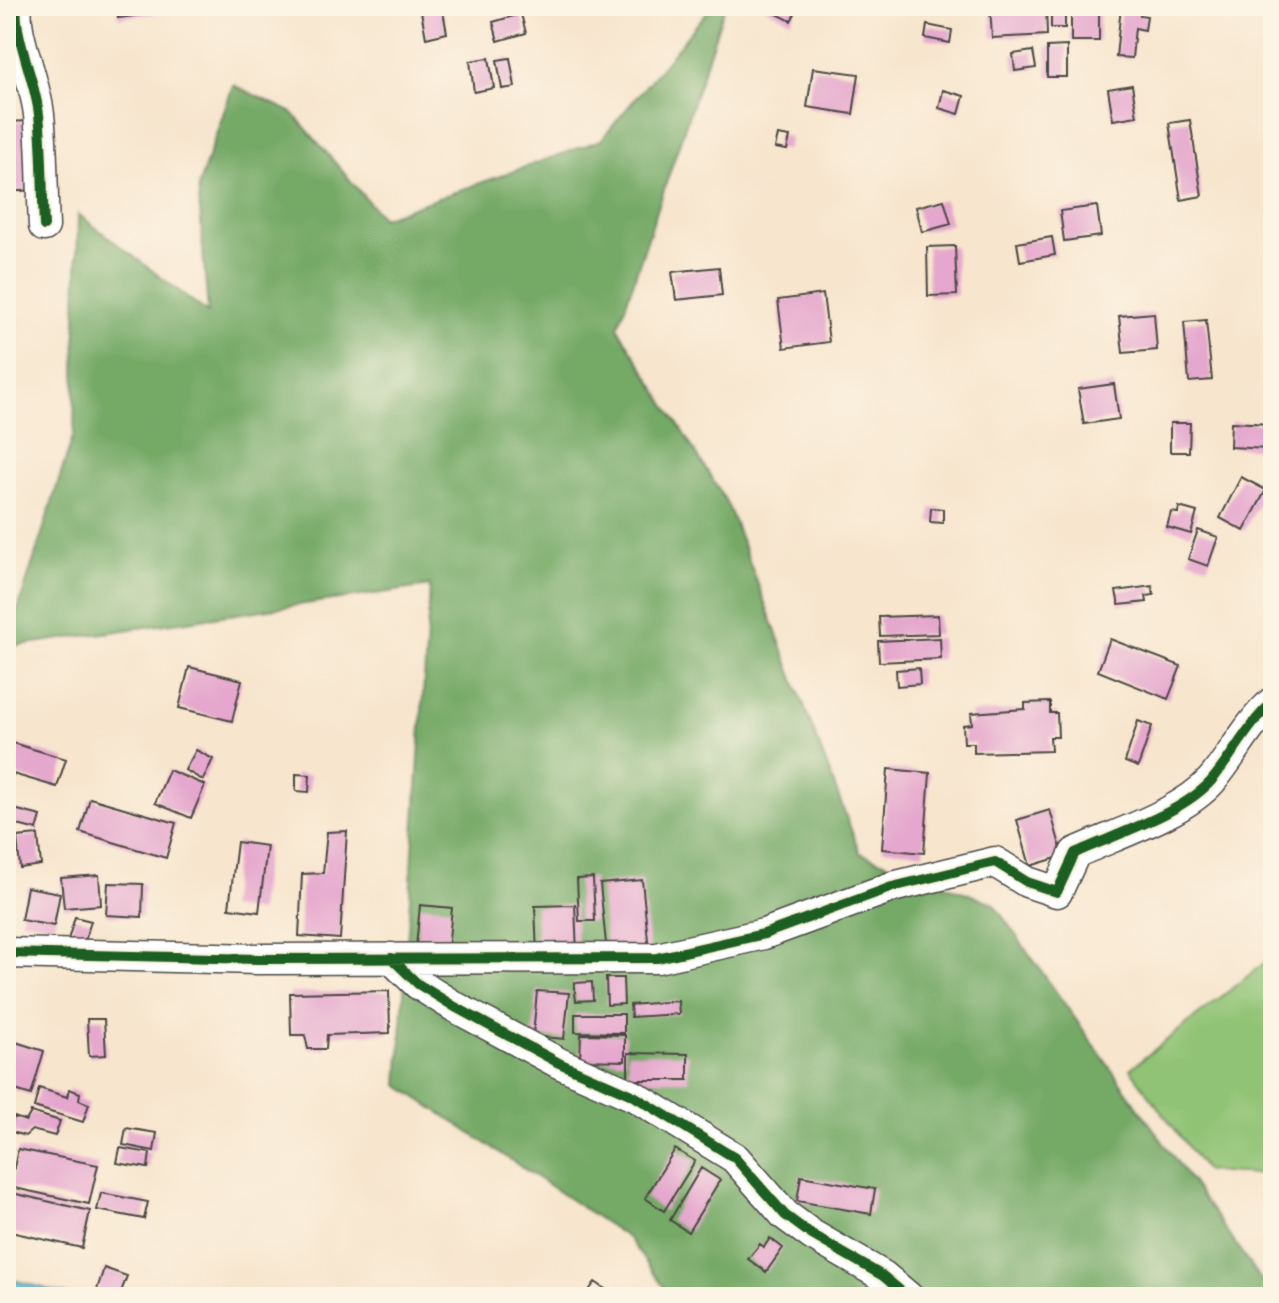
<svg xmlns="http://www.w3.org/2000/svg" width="1279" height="1303" viewBox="0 0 1279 1303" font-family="Delius,sans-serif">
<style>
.green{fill:#90c374;stroke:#5e7750;stroke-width:2}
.forest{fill:#74a966;stroke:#506a48;stroke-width:2}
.water{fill:#56bad5;stroke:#407280;stroke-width:2}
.building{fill:#e5a7cd}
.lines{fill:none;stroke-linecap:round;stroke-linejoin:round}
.minor-casing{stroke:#4a4743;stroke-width:33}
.minor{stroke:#fff;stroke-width:30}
.cycleway-casing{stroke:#fcf5e5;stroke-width:15}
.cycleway{stroke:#1b5e20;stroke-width:10}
</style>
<rect width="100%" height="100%" fill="#fcf5e5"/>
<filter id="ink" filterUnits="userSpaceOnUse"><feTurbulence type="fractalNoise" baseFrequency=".0125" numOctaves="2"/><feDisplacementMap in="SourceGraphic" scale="16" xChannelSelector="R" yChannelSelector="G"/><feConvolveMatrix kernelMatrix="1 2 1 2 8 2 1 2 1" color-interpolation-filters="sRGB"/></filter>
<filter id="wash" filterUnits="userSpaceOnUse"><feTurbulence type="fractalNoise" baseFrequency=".006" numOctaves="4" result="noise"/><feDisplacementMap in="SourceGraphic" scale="32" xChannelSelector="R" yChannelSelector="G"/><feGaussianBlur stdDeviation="1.8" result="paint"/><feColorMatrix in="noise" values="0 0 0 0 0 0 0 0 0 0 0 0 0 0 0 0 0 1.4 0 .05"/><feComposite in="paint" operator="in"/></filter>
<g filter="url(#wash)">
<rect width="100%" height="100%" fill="#f7e5cd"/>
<path class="green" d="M1273,956V1175L1206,1171L1130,1069Z"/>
<path class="forest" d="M712,6H725L618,328L727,503L860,853L993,903L1273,1297H671L628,1238L398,1085L430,586L6,647L74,433L78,214L208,313L198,187L233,85L293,113L382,218L601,140Z"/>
<path class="water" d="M6,1278L77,1297H6Z"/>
<g id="blocks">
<path class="building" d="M117,6H163L164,12L118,18Z
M420,6H442L447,33L426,38Z
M761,6H799L791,21Z
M990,6H1046L1047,35L992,38Z
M1051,6H1065V28H1051Z
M1071,6H1099V41H1071Z
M1121,6L1140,7V15L1147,16L1145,30L1135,28L1132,58L1116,57Z
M521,14L526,33L498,41L493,22Z
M927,25L952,30L950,43L925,38Z
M1067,46V77H1047V47Z
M1033,51L1036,68L1015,71L1013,54Z
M489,58L494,88L474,92L470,61Z
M510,58L515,87L502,89L497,60Z
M813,68L859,74L853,114L807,107Z
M1132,85L1137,116L1113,120L1108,89Z
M943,90L964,96L959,114L939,108Z
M1190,120L1202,196L1181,200L1169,123Z
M29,121L34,190L6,192V122Z
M778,135L790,137L787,150L775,148Z
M944,200L951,224L922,232L916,207Z
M1097,206L1101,236L1064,241L1060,211Z
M1052,237L1055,255L1020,261L1017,243Z
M955,246L957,295L928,296L927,247Z
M719,267L722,295L676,300L672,272Z
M823,294L829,342L784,348L778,300Z
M1154,313L1157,350L1123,353L1119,316Z
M1206,320L1212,380L1189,382L1184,322Z
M1114,384L1119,419L1084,424L1078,389Z
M1231,422L1270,424L1269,449L1230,447Z
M1170,423H1190L1189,452H1170Z
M1241,477L1266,490L1244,531L1220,518Z
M1179,507L1197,512L1191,534L1167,527L1171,512L1178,513Z
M931,508L943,509V523L930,522Z
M1198,530L1218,537L1208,566L1188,559Z
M1152,586L1154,595L1146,596L1147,602L1119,605L1116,591Z
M938,615L939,634L880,636L879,617Z
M940,638L941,659L879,662L878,641Z
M1110,639L1181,666L1168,699L1098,671Z
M189,667L242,680L232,721L179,708Z
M919,668L920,684L897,686L896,670Z
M1050,702V713H1057L1058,737H1050L1051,751L974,753V743H964L963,725L972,724L971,713L1025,709V703Z
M1138,721L1152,726L1138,767L1125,762Z
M6,741L66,759L57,787L6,772Z
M196,750L213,759L203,780L185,770Z
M888,769L930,773L924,853L882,849Z
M169,770L205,785L191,818L155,803Z
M296,774L310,775L309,792L296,791Z
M90,798L176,823L166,858L80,832Z
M6,807L41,816L37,830L6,822Z
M1050,810L1063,856L1030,866L1017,820Z
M347,831L340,939L299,936L302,874L323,873L327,832Z
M38,835L41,865L20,868L17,837Z
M237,842L267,846L259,912L229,908Z
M99,875L101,905L64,908L61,878Z
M593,878L595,921H579L577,879Z
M642,880L649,950L607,954L600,884Z
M108,883L143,884L142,917L106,915Z
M27,887L60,893L54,926L21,920Z
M420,905L452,908L448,950L416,947Z
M575,905L577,954L537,955L535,906Z
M75,917L91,921L82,951L66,946Z
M606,978H623L624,1004L607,1005Z
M592,982L593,1000L576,1001L574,983Z
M389,991L390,1033L327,1035L326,1049H308L305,1035H291L290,993Z
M537,991L569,993L564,1039L533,1036Z
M678,1001L679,1014L631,1017L630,1005Z
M575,1014H624V1033L575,1032Z
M87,1019H104L106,1055L89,1056Z
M581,1034L625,1035V1061L580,1060Z
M6,1039L44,1051L31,1095L6,1087Z
M628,1053L688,1054V1080H628Z
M39,1088L67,1097L69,1089L80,1093L79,1100L89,1104L83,1122L34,1107Z
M31,1112L60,1121L55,1136L32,1130L25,1136L9,1131L14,1117L26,1121Z
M126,1128L157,1133L154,1151L123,1145Z
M120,1148L150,1153L148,1168L117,1163Z
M18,1149L98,1165L89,1204L10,1187Z
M675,1149L695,1161L664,1211L645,1198Z
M701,1168L720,1180L688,1232L670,1220Z
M801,1176L875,1189L871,1214L797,1201Z
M12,1193L90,1211L82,1248L6,1231Z
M101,1193L148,1202L144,1219L97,1210Z
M770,1238L783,1248L766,1272L748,1259L760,1244L764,1247Z
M104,1268L127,1276L119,1297L95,1296Z
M595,1282L613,1294L611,1297H596L588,1292Z"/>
</g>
</g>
<g filter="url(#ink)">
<use href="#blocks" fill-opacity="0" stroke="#4a4743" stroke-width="2"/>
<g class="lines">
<defs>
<path id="minor" d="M17,6C13,35 36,82 39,115C43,151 42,189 44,226
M6,953L258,959L657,958L764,934L892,887L995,862L1027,882L1057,892L1075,853C1116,834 1182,814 1212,780C1234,754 1247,725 1273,702
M391,958L418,984L455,1007L559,1063L634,1096L735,1158L785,1215L812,1235L883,1276L908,1297"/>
</defs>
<use href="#minor" class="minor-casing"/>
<use href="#minor" class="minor"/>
<defs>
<path id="cycleway" d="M17,6C13,35 36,82 39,115C43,151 42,189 44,226
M6,953L258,959L657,958L764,934L892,887L995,862L1027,882L1057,892L1075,853C1116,834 1182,814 1212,780C1234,754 1247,725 1273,702
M391,958L418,984L455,1007L559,1063L634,1096L735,1158L785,1215L812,1235L883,1276L908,1297"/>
</defs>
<use href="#cycleway" class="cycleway-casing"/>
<use href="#cycleway" class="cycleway"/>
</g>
</g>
<rect width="1279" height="1303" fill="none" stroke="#fcf5e5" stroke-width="32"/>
</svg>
